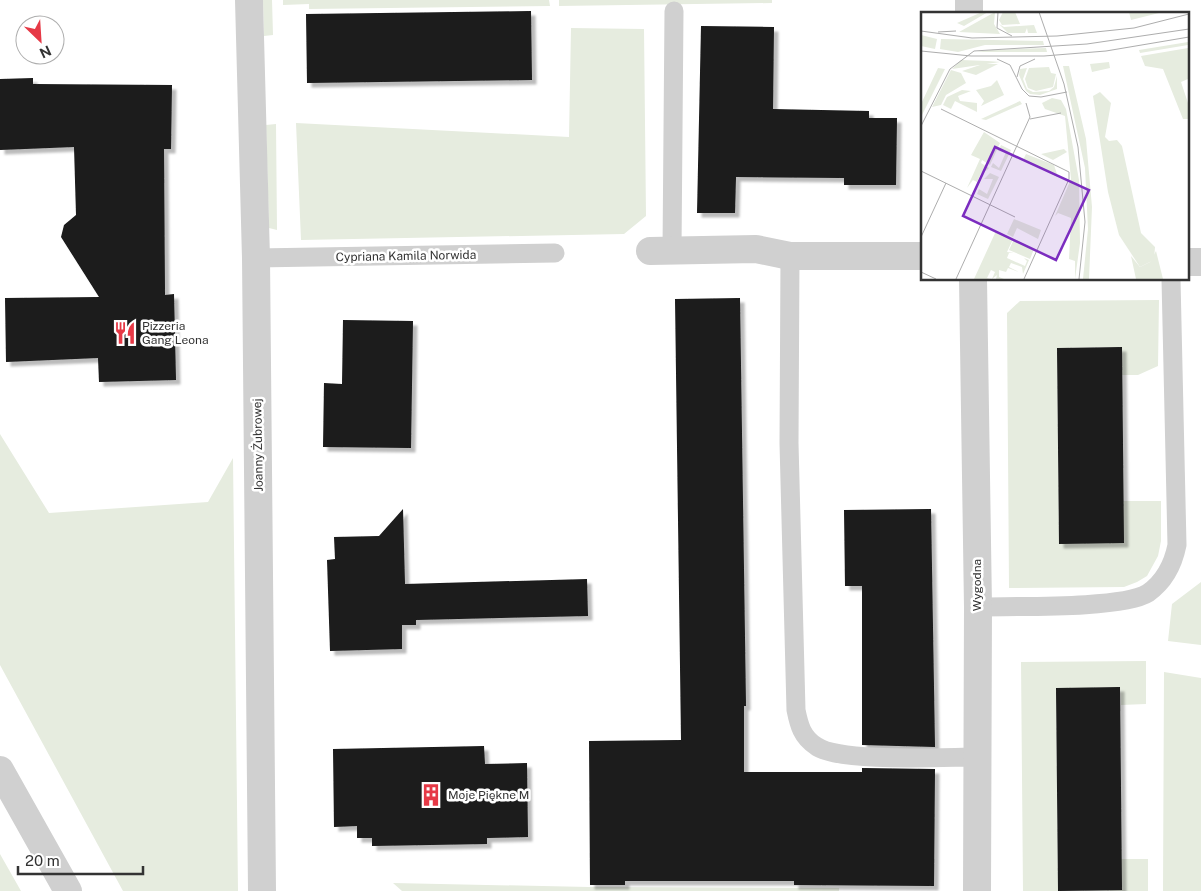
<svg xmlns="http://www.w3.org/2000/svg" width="1201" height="891" viewBox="0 0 1201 891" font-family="'Public Sans',sans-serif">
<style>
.grass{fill:#e6ecdf}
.building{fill:#1a1a1a;filter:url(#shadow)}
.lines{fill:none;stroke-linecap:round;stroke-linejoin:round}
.service{stroke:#d0d0d0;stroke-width:19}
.minor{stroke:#d0d0d0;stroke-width:28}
.tertiary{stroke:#d0d0d0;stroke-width:28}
.labels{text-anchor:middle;stroke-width:5;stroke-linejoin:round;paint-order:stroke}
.street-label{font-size:12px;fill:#333;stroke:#fff}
.poi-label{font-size:12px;fill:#333;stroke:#fff;text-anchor:start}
.inset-road{fill:none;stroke:#adadad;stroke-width:1}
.view{fill:#7b2cbf;fill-opacity:0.15;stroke:#7b2cbf;stroke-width:2.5}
.inset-edge{fill:none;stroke:#333;stroke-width:2.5}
</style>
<defs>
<filter id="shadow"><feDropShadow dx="4.5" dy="4.5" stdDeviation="1" flood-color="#0004"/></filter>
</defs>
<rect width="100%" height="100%" fill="#fff"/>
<path class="grass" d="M263,0H272L273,35L264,36Z
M283,0H549L550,6L309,9V4L283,5Z
M559,0H772V3L559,6Z
M571,28L644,29L646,216L624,234L301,240L296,123L569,137Z
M276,124L277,230L269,228L266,125Z
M1159,300L1158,366L1138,375H1122V347L1057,348L1059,543L1124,501H1161V541L1158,556L1147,576L1137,582L1124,587L1009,588L1007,313L1020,301Z
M0,434L49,513L208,502L233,458L238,891H123L0,665Z
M1201,582V645L1168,641L1172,604Z
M1146,661V704L1121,705L1120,687L1056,689L1058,891H1023L1021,662Z
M1164,672L1201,678V891H1163Z
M0,854L21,891H0Z
M1121,859H1148V891H1060L1121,890Z
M393,883L589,887L839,888V891H402Z"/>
<path class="building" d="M531,11L532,80L307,83L306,14Z
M701,26L774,27L773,109L869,111V118H897L896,185H844V178L736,177L735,213H697Z
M33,78V84L172,85L171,149H164L165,295L174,294L176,380L99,382L98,358L6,362L5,298L99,297L61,237L64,225L76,215L74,147L0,150V79Z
M740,298L746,706H744V772H862V768L935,769L934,886L794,885V881H625V885H590L589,741L681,740L675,299Z
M343,320L413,321L411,448L323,447L324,383L342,384Z
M1122,347L1124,543L1059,544L1057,348Z
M403,509L405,584L587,579L588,616L416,620V625H402V649L330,651L327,560L335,559L334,537L379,536Z
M931,509L935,747L862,745V586H845L844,510Z
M1120,687L1122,890L1058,891L1056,688Z
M484,746L485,764L527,763L528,837L487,838V844L372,846V838H357V826L334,827L333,749Z"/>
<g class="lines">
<path class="service" d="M672,250L674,11
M790,256L789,443L796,710C799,725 802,737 816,746C839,763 945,757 977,757
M256,258L555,253
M978,607C1012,606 1123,609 1148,593C1165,581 1173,565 1177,545L1171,279"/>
<path class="minor" d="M249,0L256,258L262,891
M969,0V14
M650,251L756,249L790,256H922
M1187,262H1201
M973,279L978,607L977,891"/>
<path class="tertiary" d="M0,770L68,891"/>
</g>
<defs>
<symbol id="restaurant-bare" viewBox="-9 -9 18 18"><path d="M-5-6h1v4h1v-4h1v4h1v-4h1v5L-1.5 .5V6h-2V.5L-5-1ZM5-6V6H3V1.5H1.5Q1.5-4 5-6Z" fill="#e63946" stroke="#fff" stroke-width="2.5" paint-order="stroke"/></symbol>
<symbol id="building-bare" viewBox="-9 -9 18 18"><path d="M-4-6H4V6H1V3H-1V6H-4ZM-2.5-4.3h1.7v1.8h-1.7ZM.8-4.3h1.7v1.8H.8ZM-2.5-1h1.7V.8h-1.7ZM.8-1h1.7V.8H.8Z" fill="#e63946" stroke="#fff" stroke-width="2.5" paint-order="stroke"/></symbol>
</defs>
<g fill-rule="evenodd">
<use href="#restaurant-bare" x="109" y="317" width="32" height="32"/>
<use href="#building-bare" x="415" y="779" width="32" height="32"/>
</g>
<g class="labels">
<g class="street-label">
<text transform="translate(406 256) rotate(-1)" y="4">Cypriana Kamila Norwida</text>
<text transform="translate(258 445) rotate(-91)" y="4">Joanny Żubrowej</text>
<text transform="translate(977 585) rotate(-90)" y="4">Wygodna</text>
</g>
<g class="poi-label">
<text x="142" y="330">Pizzeria<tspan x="142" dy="14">Gang Leona</tspan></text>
<text x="448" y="799">Moje Piękne M</text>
</g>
</g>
<g transform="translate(921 12)">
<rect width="268" height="268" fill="#fff"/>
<path d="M61,0H67L43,14L36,11ZM74,0L73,12L79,22L38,20ZM82,0H94L99,12L81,13L78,8ZM208,0H242L210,8ZM78,12L83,15L113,13L116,21H107L106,16L104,21H87ZM0,23L16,27L14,37L0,34ZM20,27L122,29L123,33H64L37,40L19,37ZM267,30V33L219,41L218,38ZM125,36L126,40H56L68,38ZM267,36V67L260,70L267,91V107H262L242,57L224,54L220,44ZM40,48L67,49L79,50L31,57ZM188,50L189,56L171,60L169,52ZM62,52H77L55,63L41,59ZM142,54H148L165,127L171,195L168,267H162L167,217L164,156ZM128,55L130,61L135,62L132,75L115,79L107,76L104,67L108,56ZM17,56L24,57L0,105V92ZM106,56L102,67L106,77L112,80L128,79L133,75L136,64V77L119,83L109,82L105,79L98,63L99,57ZM30,58L40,61L45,71L25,83L20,93L11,95ZM76,68L83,83L60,94L63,89L55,78L70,74ZM41,78L50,79L37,84L39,89L56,91V100L34,89L30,97L22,93L26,85ZM131,86L140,88L145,97L158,168L159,231L154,267V249L148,247L150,206L137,201L134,204L150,167L144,104L124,97L121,91ZM99,89L101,92L65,108L60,107ZM63,120L79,131L69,153L61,148L60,151L68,156L66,158L60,161L56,170L52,168L46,176L59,147L50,143ZM80,133L90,138L80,159L70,155L72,151L78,156L85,140L77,139ZM143,137L146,140L132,148L120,142ZM105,142L133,153L137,165L102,148ZM69,161L78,165L67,187L56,182L58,177L66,182L72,167H63ZM93,207L120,218L117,227L96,216L92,225L86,222ZM75,219L92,227L86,240L93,241H88L86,246L104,254L106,249L103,246L108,248L102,262L101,255L90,251L88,255L98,260L87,256L85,260L78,258V265L83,267H75L76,263L71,267L74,260L70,258L66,266L70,267H53ZM93,227L113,237L109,247L88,238ZM235,239L242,267H215L210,244L219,255L229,250Z" fill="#e6ecdf"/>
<path d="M179,80L190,91L184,125L188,129L196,128L201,134L220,221L234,235L233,248L219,255L198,223L187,180L172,84Z" fill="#e6ecdf"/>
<path class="inset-road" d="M77,0L76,16L91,24M118,0L143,72L157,135L164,210L158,267M0,19L51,26L136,24L213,16L268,2M17,20L35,19M0,39L50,44H123L185,39L268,25M76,47L89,53L101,77L108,84L120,85L146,80M96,65L99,54L114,47M20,97L148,160V167L103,267M109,107L140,101M0,114L29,57L53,39L166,32L268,17M0,159L94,205M0,225L25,171M0,260L15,267M35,267L109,105L105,91"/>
<path class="view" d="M74,135L168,178L135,248L42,204Z"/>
<rect width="268" height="268" class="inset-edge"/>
</g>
<g transform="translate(40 40) rotate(155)"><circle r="24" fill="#ffffff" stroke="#adadad"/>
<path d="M0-4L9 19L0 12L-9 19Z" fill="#e63946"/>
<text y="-8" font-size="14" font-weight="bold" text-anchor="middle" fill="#333333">N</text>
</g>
<path d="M18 866v8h125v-8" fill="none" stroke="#333333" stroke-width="2.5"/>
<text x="25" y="866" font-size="15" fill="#333333" stroke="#ffffff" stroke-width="4" paint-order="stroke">20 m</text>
</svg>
